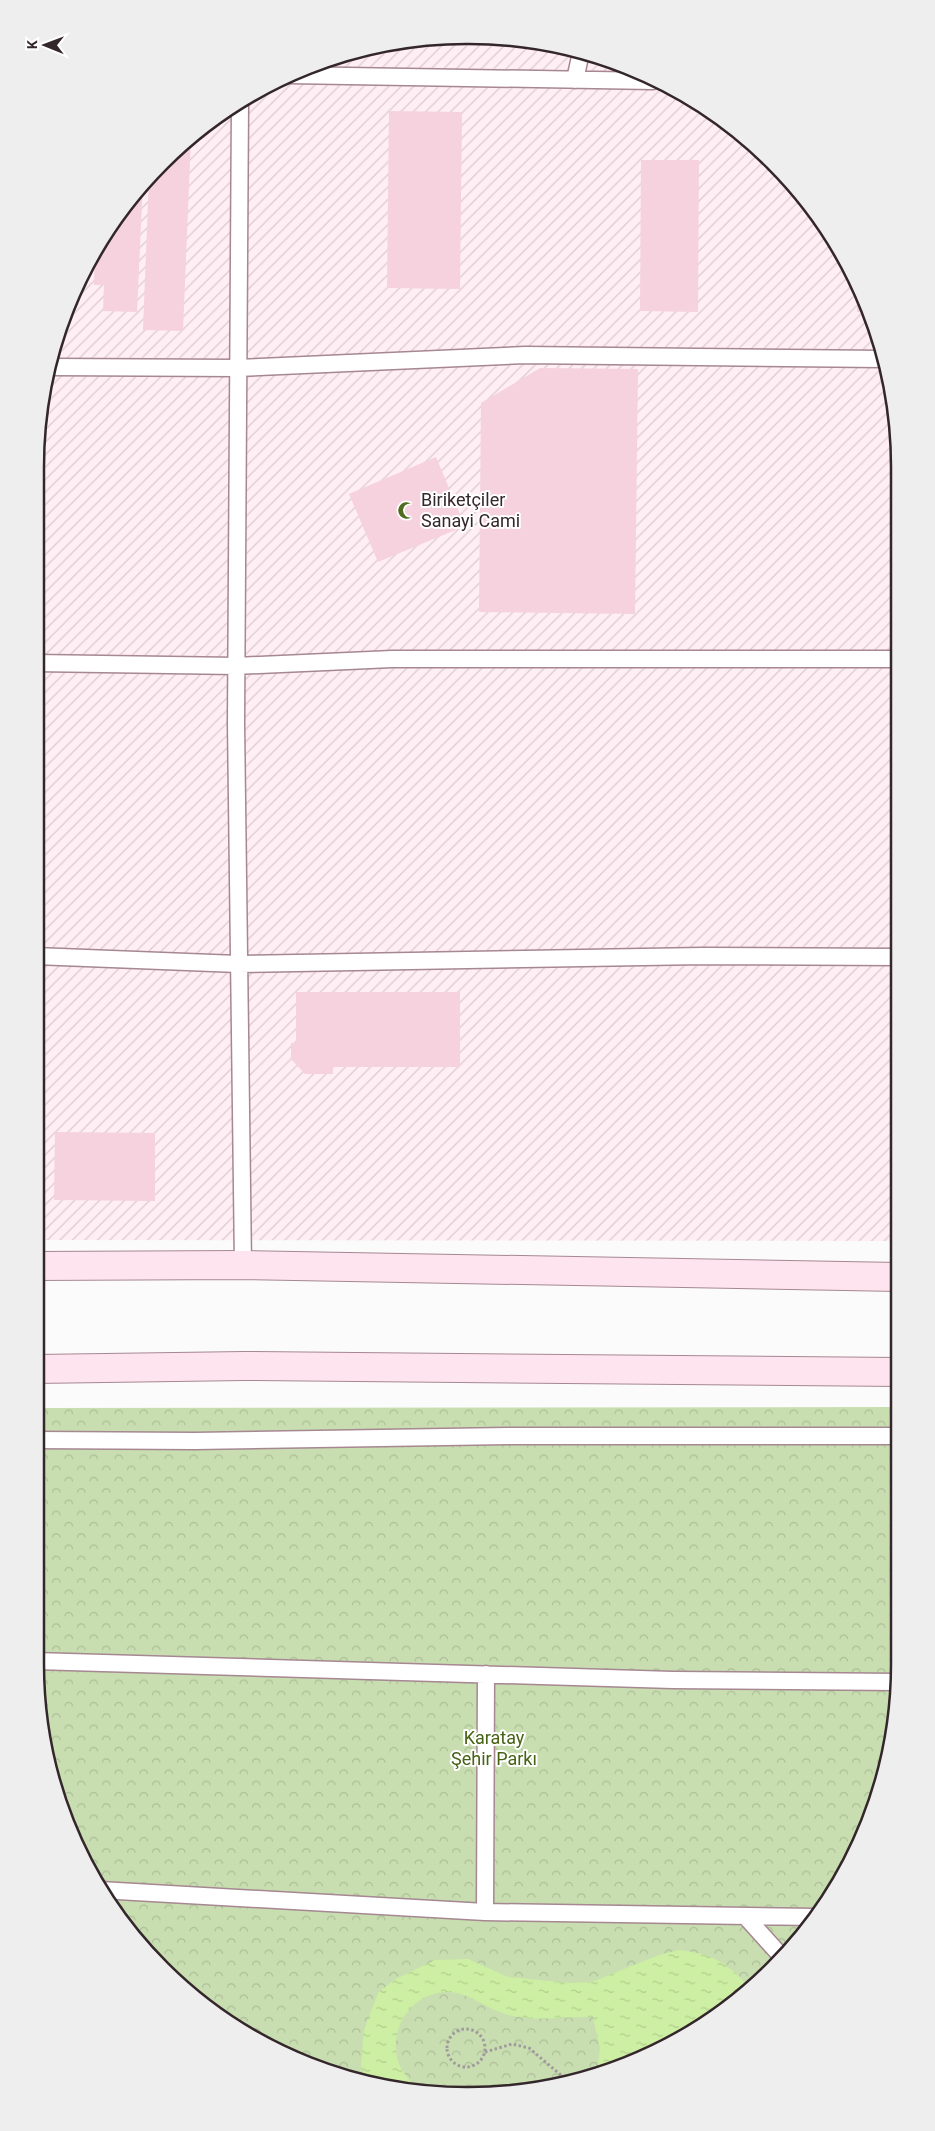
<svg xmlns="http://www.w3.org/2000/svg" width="935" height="2131" viewBox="0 0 935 2131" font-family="Roboto,sans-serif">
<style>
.industrial{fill:url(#industrial-furrows)}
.forest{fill:url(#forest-crowns)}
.water{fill:url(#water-ripples)}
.building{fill:#f5d2de}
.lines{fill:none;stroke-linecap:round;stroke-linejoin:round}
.lane-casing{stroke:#a68792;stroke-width:19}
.secondary-casing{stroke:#a68792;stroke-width:30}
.path{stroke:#a09a9d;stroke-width:3;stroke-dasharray:2.5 2.5;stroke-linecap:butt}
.lane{stroke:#fff;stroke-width:16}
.secondary{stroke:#fee4ee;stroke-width:28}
.labels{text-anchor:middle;stroke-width:4;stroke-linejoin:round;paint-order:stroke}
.poi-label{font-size:18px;fill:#34272c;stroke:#fff;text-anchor:start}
.park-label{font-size:18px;fill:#466214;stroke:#fff}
.rim{fill:none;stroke:#34272c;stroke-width:2.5}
</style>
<defs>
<pattern id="industrial-furrows" width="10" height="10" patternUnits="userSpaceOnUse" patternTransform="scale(1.25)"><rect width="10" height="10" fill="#ffeef3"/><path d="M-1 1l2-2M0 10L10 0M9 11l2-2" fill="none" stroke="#dbccd0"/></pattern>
<pattern id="forest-crowns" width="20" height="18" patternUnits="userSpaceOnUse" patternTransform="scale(1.25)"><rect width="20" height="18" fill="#c8deb0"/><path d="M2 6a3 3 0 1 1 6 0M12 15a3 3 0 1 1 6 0" fill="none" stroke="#acbe98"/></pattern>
<pattern id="water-ripples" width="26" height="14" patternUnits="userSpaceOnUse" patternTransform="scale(1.25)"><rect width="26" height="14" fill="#cdefa3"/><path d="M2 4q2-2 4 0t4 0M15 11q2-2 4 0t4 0" fill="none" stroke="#b1cd8c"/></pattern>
</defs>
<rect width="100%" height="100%" fill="#fbfbfb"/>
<path class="industrial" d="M439,36L524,39L607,58L708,108L810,204L867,302L896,411L899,1241L35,1240V467L58,328L93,251L143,182L204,124L276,79L356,50Z"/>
<path class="forest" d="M899,1407L900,1663L877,1803L842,1879L793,1948L684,2038L606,2073L524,2092L383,2088L252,2038L142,1948L93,1879L58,1803L35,1663V1408Z"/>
<path class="water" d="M679,1950C712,1954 725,1961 748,1986L683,2038L606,2073L597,2075L600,2048L593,2017C564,2016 538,2022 509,2015C488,2010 471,1993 449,1992C413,1991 388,2027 398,2061C401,2071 410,2081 417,2089L383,2088L367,2082L361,2066L364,2030L378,1993L394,1980L435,1960L468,1959L508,1977L570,1983L592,1982L659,1955Z"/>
<path class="building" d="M389,111L462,112L460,289L387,288Z
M191,137L183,331L143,330L149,176Z
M641,160H699L698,312L640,311Z
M143,182L137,312L103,311L104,285H94L95,248Z
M857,284L867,302L870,312H857Z
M540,368L638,369L635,614L479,612L481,403Z
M436,457L465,526L378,562L349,494Z
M296,992H460V1067H333V1074H305L291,1059V1043H296Z
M55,1132L155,1133V1201L54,1200Z"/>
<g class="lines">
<defs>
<path id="lane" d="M289,75L653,81
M575,80L581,52
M240,102L236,723L243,1265
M52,367L237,368L525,355L882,359
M35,663L236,666L392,659H897
M35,956L238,964L703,956L898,957
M35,1440L195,1441L508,1436H899
M35,1661L673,1680L897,1682
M100,1890L485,1912L815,1917
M485,1912L486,1674
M745,1916L782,1957"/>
<path id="secondary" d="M35,1266L243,1265L899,1277
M35,1369L244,1366L899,1372"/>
</defs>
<use href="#lane" class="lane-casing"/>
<use href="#secondary" class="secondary-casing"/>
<path class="path" d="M447 2048a19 19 0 1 1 38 0a19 19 0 1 1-38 0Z
M485,2052L512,2044L529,2048L569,2082"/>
<use href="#lane" class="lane"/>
<use href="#secondary" class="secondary"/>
</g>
<defs>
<symbol id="mosque-bare" viewBox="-9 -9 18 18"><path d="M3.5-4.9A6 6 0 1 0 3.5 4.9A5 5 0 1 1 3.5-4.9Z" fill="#4e6b20" stroke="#fff" stroke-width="2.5" paint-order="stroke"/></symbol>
</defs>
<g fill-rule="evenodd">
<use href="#mosque-bare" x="394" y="498" width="25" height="25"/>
</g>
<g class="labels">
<g class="poi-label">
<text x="421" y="506">Biriketçiler<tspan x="421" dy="21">Sanayi Cami</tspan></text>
</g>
<g class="park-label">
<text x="494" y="1744">Karatay<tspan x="494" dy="21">Şehir Parkı</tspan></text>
</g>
</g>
<path d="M0 0H935V2131H0ZM467 44H468A423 423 0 0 1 891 467V1664A423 423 0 0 1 468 2087H467A423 423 0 0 1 44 1664V467A423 423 0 0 1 467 44Z" fill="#efeeee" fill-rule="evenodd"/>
<path class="rim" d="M467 44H468A423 423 0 0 1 891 467V1664A423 423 0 0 1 468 2087H467A423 423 0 0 1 44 1664V467A423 423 0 0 1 467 44Z"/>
<g transform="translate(45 45) rotate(271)" stroke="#ffffff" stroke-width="4" paint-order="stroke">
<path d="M0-4L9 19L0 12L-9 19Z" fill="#34272c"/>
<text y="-8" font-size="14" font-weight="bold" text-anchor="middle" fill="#34272c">K</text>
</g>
</svg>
